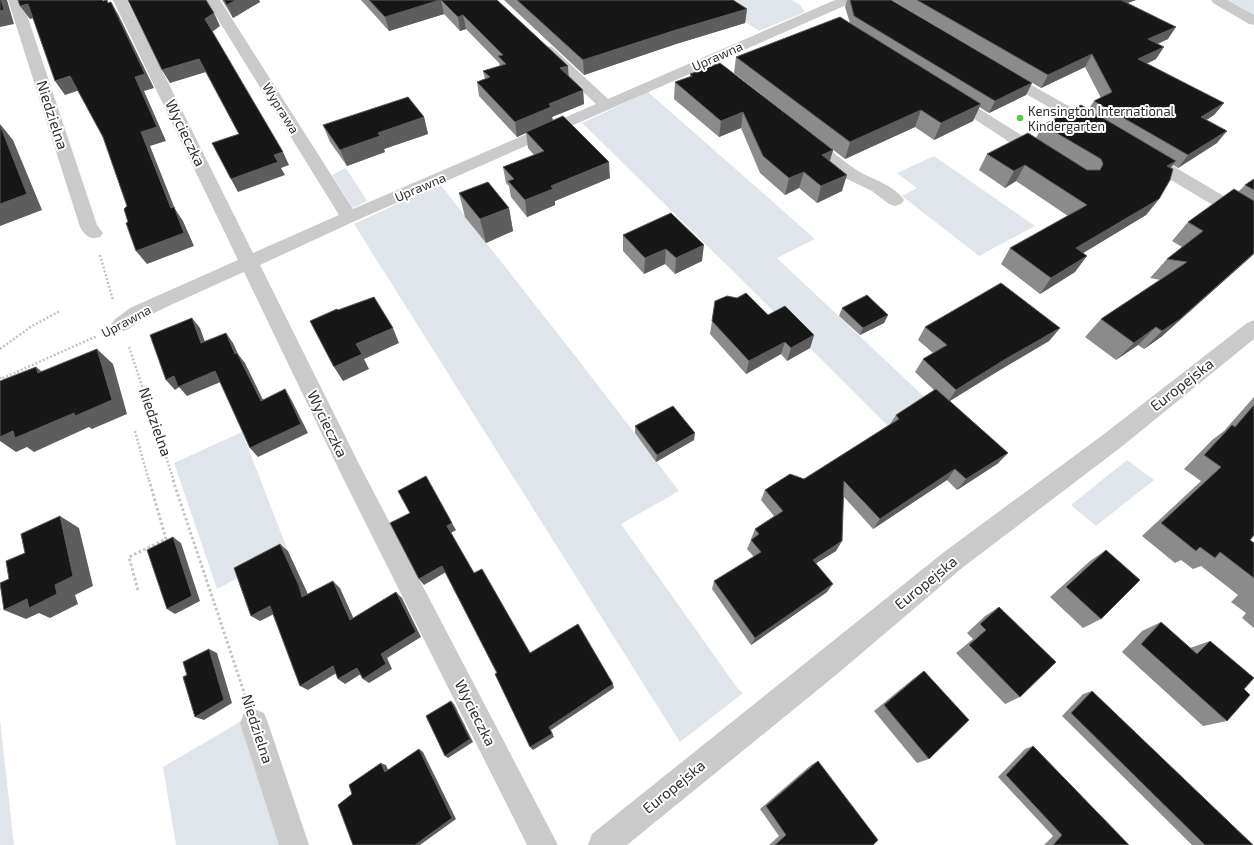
<svg xmlns="http://www.w3.org/2000/svg" width="1254" height="845" viewBox="0 0 1254 845" font-family="'Exo 2',sans-serif">
<style>
.green{fill:#dfe5eb}
.lines{fill:none;stroke-linecap:round;stroke-linejoin:round}
.path-far1{stroke:#c4c4c4;stroke-width:2.5;stroke-dasharray:2 2;stroke-linecap:butt}
.path{stroke:#c4c4c4;stroke-width:3;stroke-dasharray:2.5 2.5;stroke-linecap:butt}
.minor{fill:#cacaca;fill-rule:evenodd}
.wall{fill:#8b8b8b}
.shaded-wall{fill:#5d5d5d}
.building{fill:#171717;stroke:#5d5d5d}
.poi-dot{fill:#48d14a;stroke:#fff;stroke-width:1.5}
.labels{text-anchor:middle;stroke-width:4;stroke-linejoin:round;paint-order:stroke}
.far-street-label{font-size:13px;fill:#303030;stroke:#fff}
.far-poi-label{font-size:13px;fill:#303030;stroke:#fff;text-anchor:start}
.street-label{font-size:15px;fill:#303030;stroke:#fff}
</style>
<rect width="100%" height="100%" fill="#fff"/>
<path class="green" d="M713,0H792L800,5L805,12L759,31Z
M1224,0H1254V17Z
M648,92L815,239L777,258L936,408L889,427L739,277L582,123Z
M934,156L1035,226L979,256L902,196L917,188L897,173Z
M346,168L367,201L353,208L332,175Z
M440,184L580,362L679,491L621,524L738,689L743,693L680,742L354,224Z
M242,432L288,551L217,589L174,463Z
M1127,460L1154,480L1096,526L1071,505Z
M245,719L286,845H176L163,767Z
M0,720L14,845H0Z"/>
<g class="lines">
<path class="path-far1" d="M100,255L113,300
M129,347L174,481
M0,349L32,326L60,311
M0,377L1,379L97,336
M135,431L149,481"/>
<path class="path" d="M173,480L245,695
M138,590L129,557L166,539L149,480"/>
<path class="minor" d="M8,0H22L97,225L103,233L100,237C90,240 85,236 80,227Z
M113,0H127L253,253L339,215L206,0H220L353,209L596,104L542,53L540,50L542,47L547,46L552,47L608,99L835,0H853L851,3L355,221L260,265L359,464L558,845H527L343,478L244,272C211,287 178,301 146,317C134,323 128,335 114,330L111,325L114,320L130,308L238,260Z
M1211,0H1227L1254,15V25L1249,24L1213,3Z
M1003,71L1008,72L1099,123L1101,126L1099,129L1093,131L1087,129L998,78L996,75L998,72Z
M952,93L957,95L1047,151L1049,155L1047,159L1041,160L1035,159L947,101L944,98L947,95Z
M807,134L813,136C828,147 843,162 860,172C874,180 894,185 904,200L901,204L895,206L889,204L872,191L847,179L801,142L799,139L801,136Z
M1145,152L1151,153L1254,214V228L1248,226L1139,161L1137,157L1139,153Z
M1254,320V339L1120,448L962,568L836,675L627,845H588L592,834L944,552L1104,434L1247,323Z
M254,709L264,713L268,723L309,845H279L240,723L244,713Z"/>
</g>
<path class="wall" d="M222,0H259L260,2L233,18Z
M361,0H497L568,66V76L583,90L584,104L552,117L553,120L610,178L555,201V205L527,217L511,197L509,186L506,183L503,167L534,155L528,148L526,133L517,137L479,96L477,82L485,79L483,71L500,66L499,63L466,29L460,31L444,14L389,31Z
M504,0H733L747,9L745,23L676,44L584,75Z
M847,0H891L1032,83L1026,95L989,113L979,107L973,121L934,140L915,127L845,159L734,73L736,57L850,23L845,7Z
M892,0H1136L1127,3L1168,39L1158,44L1156,59L1146,64L1224,103L1214,115L1206,120L1217,143L1178,168L1173,165L1170,168L1159,199L1146,215L1083,253L1075,272L1040,294L1001,264L1010,248L1068,216L1016,181L1005,188L979,170L987,154L1036,138L1043,125L1088,110L1094,101L1101,98L1085,67L1041,88Z
M690,74L833,150L830,161L842,191L817,203L799,188L785,195L760,173L741,128L719,137L674,99L675,82L690,77Z
M424,117L428,134L384,149L385,152L347,166L330,142L323,125Z
M1254,179V254L1161,337L1144,349L1138,345L1116,360L1085,337L1101,319L1161,280L1150,278L1167,259L1182,247L1172,241L1188,222L1238,192L1245,185Z
M459,193L509,208L513,231L486,243L465,217Z
M671,213L702,261L675,274L665,264L644,274L623,251V235Z
M715,301L768,315L814,335L810,348L787,361L781,354L746,374L710,334Z
M842,308L888,315L884,323L860,335L839,316Z
M925,327L1060,328L1049,341L995,373L950,401L1008,453L997,464L957,490L947,480L873,529L844,497L836,551L816,563L827,592L751,645L712,589L714,581L754,557L747,549L751,540L752,539H751L755,529L774,516L761,500L765,490L804,479L890,424L896,415L934,390L915,372L923,359L933,353L918,340Z
M1254,397V535L1250,540L1254,543V628L1242,618L1246,613L1231,602L1238,595L1201,566L1193,569L1181,560L1175,563L1142,536L1201,481L1184,469L1212,440L1224,431Z
M635,426L694,440L656,462L635,433Z
M1106,550L1101,619L1083,628L1050,597L1090,561Z
M999,607L1020,697L1005,704L956,653L973,639L967,633L985,616Z
M1161,622L1190,648L1210,641L1244,689L1227,721L1203,726L1122,652L1142,631Z
M924,671L929,759L917,763L874,711L913,679Z
M1092,691L1253,845H1192L1062,716L1083,694Z
M1033,746L1129,845H1044L1053,836L998,777L1025,749Z
M818,761L873,845H769L779,836L760,809L811,765Z"/>
<path class="shaded-wall" d="M1,0H7L14,24L0,27V11Z
M236,0H259L260,2L233,18L227,5Z
M440,0H441L444,14L389,31L385,17Z
M1115,0H1136L1109,10Z
M111,2L119,16L154,88L144,91L166,141L150,146L175,209L183,221L194,246L147,264L136,251L171,208L141,132L135,77Z
M28,4L38,17L30,19L20,6Z
M747,9L745,23L676,44L584,75L583,60L676,30Z
M214,13L220,26L212,32L205,19Z
M463,15L466,29L460,31L458,17Z
M1176,27L1168,39L1140,51L1148,39Z
M1164,47L1156,59L1130,72L1138,59Z
M1092,54L1085,67L1041,88L1048,75Z
M199,59L206,72L170,83L162,70Z
M568,66L569,80L560,68Z
M70,76L80,90L65,95L55,81Z
M1032,83L1026,95L989,113L995,101Z
M583,90L584,104L552,117L553,121L517,137L515,122L549,104Z
M1224,103L1214,115L1191,130L1201,117Z
M981,104L973,121L934,140L941,123Z
M921,110L915,127L845,159L850,142Z
M743,112L741,128L719,137L721,121Z
M424,117L428,134L384,149L385,152L347,166L340,150L378,133Z
M0,124L13,140L42,210L0,226Z
M1227,131L1217,143L1178,168L1188,155Z
M833,150L828,166L822,155Z
M283,152L289,165L281,168L285,175L238,192L231,179L274,155Z
M1176,161L1163,177L1167,166Z
M609,162L610,178L555,201V205L527,217L525,200L551,186Z
M1025,165L1016,181L1005,188L1014,171Z
M804,172L799,188L785,195L789,178Z
M847,175L842,191L817,203L821,186Z
M1159,199L1146,215L1065,264L1076,248Z
M509,208L513,231L486,243L480,219Z
M704,245L702,261L675,274L676,258Z
M666,249L665,264L644,274L645,258Z
M1254,253V254L1161,337L1144,349L1162,331Z
M1087,256L1075,272L1040,294L1051,278Z
M888,315L884,323L860,335L863,328Z
M192,318L200,328L209,353L201,343Z
M1156,327L1138,345L1116,360L1134,343Z
M393,328L399,343L364,359L369,369L343,381L334,367L356,344Z
M1060,328L1049,341L995,373L948,402L956,390L1004,360Z
M226,333L233,343L238,354L245,363L268,410L261,401L235,354Z
M814,335L810,348L787,361L791,348Z
M785,342L781,354L746,374L749,361Z
M97,349L113,364L127,414L92,429L89,427L34,452L27,447L16,452L0,441V437L13,431Z
M36,367L54,381L38,373Z
M215,371L223,381L187,396L179,387L175,390L166,380L174,376Z
M285,389L291,399L308,433L258,457L250,448Z
M695,433L694,440L656,462L657,455Z
M1008,453L997,464L957,490L966,479Z
M955,469L947,480L873,529L880,519Z
M60,516L79,528L93,586L75,595L78,604L50,618L39,613L26,619L4,610L55,585Z
M452,523L456,530L451,533L447,526Z
M173,537L181,543L200,601L175,614L167,609Z
M842,541L836,551L807,569L813,560Z
M280,544L288,551L307,592L310,603L302,597Z
M442,566L446,572L424,585L419,579Z
M333,581L340,588L357,626L350,620Z
M833,584L827,592L751,645L755,638Z
M396,592L402,598L421,637L387,658L392,669L369,683L363,679L381,654Z
M270,606L278,612L260,621L251,616Z
M209,649L217,653L232,703L204,720L195,717Z
M333,666L340,671L308,690L300,686Z
M357,668L364,672L345,684L338,679Z
M613,684L614,688L551,730L554,737L533,750L530,747L549,727Z
M451,701L454,704L473,742L448,758L445,756Z
M419,749L423,752L456,819L420,845H415Z
M381,763L386,765L390,774L385,772Z"/>
<path class="building" d="M0,0H1L4,10L0,11Z
M18,0H102L103,1L107,0L108,3L111,2L145,74L135,77L157,127L141,132L171,208L174,207L184,233L136,251L126,223L128,222L124,209L127,206L103,137L70,76L55,81L28,4L20,6Z
M128,0H206L214,13L205,19L283,152L274,155L278,162L231,179L212,143L239,134L199,59L162,70Z
M224,0H236L227,5Z
M369,0H440L385,17Z
M441,0H497L568,66L560,68L583,90L549,104L551,107L515,122L477,82L490,77L483,71L506,64L498,56L503,55L463,15L458,17Z
M517,0H733L747,9L676,30L583,60Z
M850,0H891L1032,83L995,101L854,16Z
M917,0H1121L1176,27L1148,39L1164,47L1138,59L1224,103L1201,117L1227,131L1188,155L1094,101L1112,92L1092,54L1048,75Z
M840,17L981,104L941,123L921,110L850,142L736,57Z
M720,63L833,150L822,155L847,175L821,186L804,172L789,178L763,156L743,112L721,121L675,82L692,76L690,74Z
M408,97L424,117L378,133L380,136L340,150L323,125Z
M1081,105L1176,161L1167,166L1173,169L1170,180L1159,199L1076,248L1087,256L1051,278L1010,248L1087,205L1025,165L1014,171L987,154L1028,133L1087,170H1100L1103,164L1101,159L1043,125Z
M563,116L609,162L551,186L553,189L525,200L508,181L514,179L503,167L544,151L526,132Z
M0,125L27,194L0,204Z
M1254,179V190L1245,185Z
M488,182L509,208L480,219L459,193Z
M1234,189L1254,201V253L1180,319L1162,331L1156,327L1134,343L1101,319L1187,262L1167,259L1203,231L1188,222Z
M671,213L704,245L676,258L666,249L645,258L623,235Z
M1001,283L1060,328L1004,360L956,390L923,359L947,345L925,327Z
M746,293L768,315L785,306L814,335L791,348L785,342L749,361L712,321L715,301L727,296L737,298Z
M867,295L888,315L863,328L842,308Z
M374,297L393,328L356,344L362,354L334,367L310,321L337,309L338,310Z
M192,318L201,343L226,333L235,354L237,353L261,401L285,389L301,424L250,448L215,371L178,387L174,376L166,380L150,335Z
M97,349L112,400L75,416L74,413L15,438L13,431L0,437V381L36,367L38,373Z
M936,389L1008,453L966,479L955,469L880,519L844,481L842,541L813,560L833,584L755,638L714,581L761,552L751,540L759,534L755,529L783,511L765,490L790,474L804,479L899,419L896,415Z
M1254,405V535L1250,540L1254,543V578L1220,552L1215,558L1200,547L1196,551L1161,523L1221,467L1204,455L1232,425L1235,427Z
M673,406L695,433L657,455L635,426Z
M426,476L452,523L447,526L474,573L482,569L530,653L578,624L613,684L549,727L552,734L530,747L495,674L497,673L442,566L419,579L390,523L410,513L398,491Z
M60,516L73,576L55,585L57,594L29,608L27,599L4,610L0,583L9,579L6,561L25,553L21,534Z
M173,537L192,596L167,609L147,550Z
M280,544L299,586L302,597L333,581L350,620L396,592L416,632L381,654L386,664L363,679L357,668L338,679L333,666L300,686L270,606L251,616L234,568Z
M1106,550L1140,580L1101,619L1066,587Z
M999,607L1056,662L1020,697L969,645L986,630L980,624Z
M1161,622L1197,654L1210,641L1254,678L1244,689L1250,695L1227,721L1141,644Z
M209,649L224,700L195,717L183,677L187,675L183,662Z
M924,671L969,720L929,759L884,705Z
M1092,691L1253,845H1205L1071,713Z
M451,701L470,739L445,756L426,716Z
M1033,746L1129,845H1053L1062,835L1006,775Z
M419,749L452,818L415,845H353L338,805L352,794L349,785L381,763L385,772Z
M818,761L878,840L873,845H775L786,835L766,806Z"/>
<circle class="poi-dot" cx="1020" cy="118" r="4"/>
<g class="labels">
<g class="far-street-label">
<text transform="translate(717 56) rotate(-24)" y="5">Uprawna</text>
<text transform="translate(281 108) rotate(58)" y="5">Wyprawa</text>
<text transform="translate(420 187) rotate(-23)" y="5">Uprawna</text>
<text transform="translate(126 321) rotate(-28)" y="5">Uprawna</text>
</g>
<g class="far-poi-label">
<text x="1028" y="116">Kensington International<tspan x="1028" dy="15">Kindergarten</tspan></text>
</g>
<g class="street-label">
<text transform="translate(52 115) rotate(72)" y="5">Niedzielna</text>
<text transform="translate(185 133) rotate(64)" y="5">Wycieczka</text>
<text transform="translate(1182 385) rotate(-38)" y="5">Europejska</text>
<text transform="translate(155 422) rotate(71)" y="5">Niedzielna</text>
<text transform="translate(327 424) rotate(64)" y="5">Wycieczka</text>
<text transform="translate(926 583) rotate(-39)" y="5">Europejska</text>
<text transform="translate(475 713) rotate(63)" y="5">Wycieczka</text>
<text transform="translate(257 729) rotate(72)" y="5">Niedzielna</text>
<text transform="translate(674 787) rotate(-39)" y="5">Europejska</text>
</g>
</g>
</svg>
